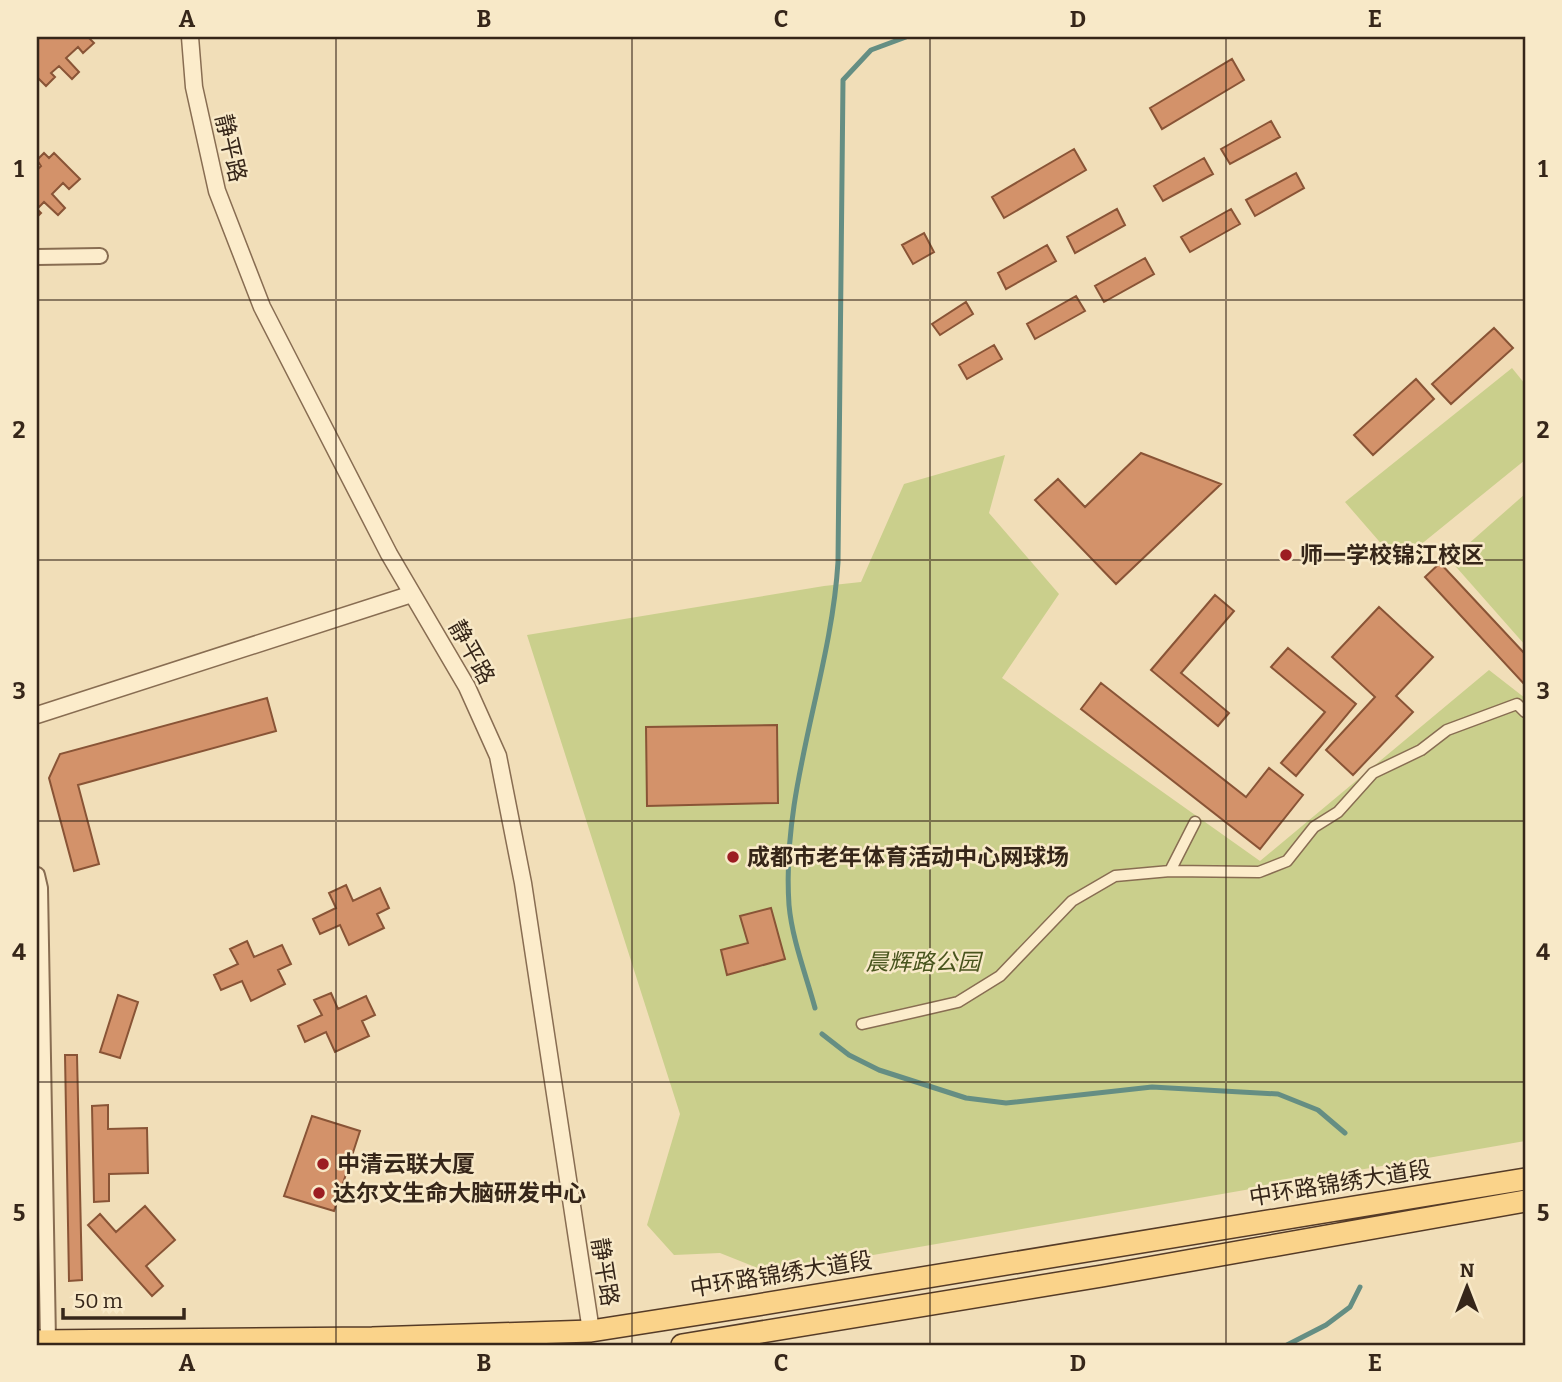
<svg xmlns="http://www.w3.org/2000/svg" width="1562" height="1382" viewBox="0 0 1562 1382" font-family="Bitter,'Noto Sans SC',serif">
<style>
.green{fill:#cacf8c}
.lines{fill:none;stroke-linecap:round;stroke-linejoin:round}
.stream{stroke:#658e83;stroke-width:5}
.building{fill:#d3926a;stroke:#895436;stroke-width:2}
.pedestrian-casing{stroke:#886d52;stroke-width:13}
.minor-casing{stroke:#886d52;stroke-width:18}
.tertiary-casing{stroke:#886d52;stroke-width:19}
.primary-casing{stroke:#553b27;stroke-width:24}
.pedestrian{stroke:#fceccb;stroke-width:10}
.minor{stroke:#fceccb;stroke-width:14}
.tertiary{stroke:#fceccb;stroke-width:16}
.primary{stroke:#fad38a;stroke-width:21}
.grid{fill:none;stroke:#362619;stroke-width:2;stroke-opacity:0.55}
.poi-dot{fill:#9c1d22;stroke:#f8e9c8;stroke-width:2.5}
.labels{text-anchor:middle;stroke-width:5;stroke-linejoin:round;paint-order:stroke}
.street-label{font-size:23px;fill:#362619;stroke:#f8e9c8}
.poi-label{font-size:23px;font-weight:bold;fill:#362619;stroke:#f8e9c8;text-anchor:start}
.park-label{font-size:23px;font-style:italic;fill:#48541d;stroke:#f8e9c8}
.neatline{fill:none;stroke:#362619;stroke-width:2.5}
.grid-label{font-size:23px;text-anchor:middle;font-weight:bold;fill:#362619}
</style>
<rect width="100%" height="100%" fill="#f1deb8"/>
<path class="green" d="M1512,368L1525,384V460L1398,563L1345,502Z
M1005,455L989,513L1059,594L1002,678L1260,861L1489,670L1525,698V1141L770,1273L720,1253L674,1255L647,1225L680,1114L527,635L824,586L861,582L904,484Z
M1525,494V645L1450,560Z"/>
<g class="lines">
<path class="stream" d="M815,1008C806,975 792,939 789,905C781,788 831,677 838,562L843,80L871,50L906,37
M822,1034L849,1055L879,1070L966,1098L1006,1103L1152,1087L1278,1094L1318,1110L1345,1133
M1287,1345L1326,1325L1350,1307L1360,1287"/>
</g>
<path class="building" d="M37,37H88L94,43L83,53L78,47L66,58L79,72L72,79L59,66L51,73L55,77L46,86L37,77Z
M1232,59L1244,80L1162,129L1150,108Z
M1271,121L1280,137L1230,164L1221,149Z
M1074,149L1086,170L1004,218L992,197Z
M44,153L49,158L54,153L80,179L69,189L63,183L52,194L65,208L58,215L44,202L37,209L41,213L37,217V170L41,166L37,160Z
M1204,158L1213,174L1163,201L1154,186Z
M1296,173L1304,188L1255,216L1246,200Z
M1117,209L1125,225L1075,253L1067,237Z
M1231,209L1240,224L1190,252L1181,237Z
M924,233L934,252L913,264L902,245Z
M1047,245L1056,261L1006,289L998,273Z
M1145,258L1154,274L1104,302L1095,286Z
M1076,296L1085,311L1035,339L1027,324Z
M966,302L973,314L940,335L932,324Z
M1494,328L1513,348L1451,404L1432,384Z
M994,345L1002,359L967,379L959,365Z
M1416,379L1434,399L1373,455L1354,435Z
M1141,453L1221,484L1116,584L1035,500L1058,479L1085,507Z
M1440,563L1525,654V685L1425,577Z
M1215,595L1234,611L1181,673L1229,713L1218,726L1151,670Z
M1379,607L1433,657L1396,696L1413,712L1353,775L1326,750L1375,697L1332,657Z
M1288,648L1356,704L1296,776L1281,763L1325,712L1271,667Z
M1101,683L1246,797L1269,768L1303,795L1260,849L1081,709Z
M267,698L276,731L78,785L99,864L74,871L49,778L60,754Z
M777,725L778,803L647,806L646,727Z
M346,885L353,901L380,888L389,908L377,914L384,928L349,945L340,925L320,934L313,919L336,908L329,893Z
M771,908L785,959L727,975L721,950L748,943L740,916Z
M247,941L254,957L282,945L291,964L278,970L285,984L251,1001L242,981L221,990L214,975L238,964L230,949Z
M331,993L338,1009L366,996L375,1015L362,1021L369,1036L335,1052L326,1032L305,1042L298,1026L322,1015L314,1000Z
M118,995L138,1002L120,1058L100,1052Z
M65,1055H77L82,1280L69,1281Z
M108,1105V1129L147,1128L148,1173L109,1174V1201L94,1202L92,1106Z
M312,1116L360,1131L334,1211L284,1196Z
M145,1206L175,1240L146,1266L163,1286L152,1296L88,1225L100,1214L116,1232Z"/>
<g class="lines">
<defs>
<path id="pedestrian" d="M1170,871L1195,822
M862,1024L958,1002L1000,976L1072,901L1115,876L1170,871L1259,872L1287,861L1314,827L1338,812L1373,773L1421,750L1447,730L1517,704L1525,712"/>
<path id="minor" d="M37,257L100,256
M37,875L40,888L48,1341"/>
<path id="tertiary" d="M190,37L194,87L217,191L262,307L389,554L467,687L498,756L523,883L591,1331
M37,715L412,594"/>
<path id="primary" d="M37,1341L372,1338L591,1331L751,1306L1525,1179
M682,1345L1102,1276L1525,1201"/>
</defs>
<use href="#pedestrian" class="pedestrian-casing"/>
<use href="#minor" class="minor-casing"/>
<use href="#tertiary" class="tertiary-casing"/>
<use href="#primary" class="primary-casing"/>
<use href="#pedestrian" class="pedestrian"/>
<use href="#minor" class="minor"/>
<use href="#tertiary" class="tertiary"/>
<use href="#primary" class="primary"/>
</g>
<path class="grid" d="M336,37V1345M632,37V1345M930,37V1345M1226,37V1345M37,300H1525M37,560H1525M37,821H1525M37,1082H1525"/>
<g class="poi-dot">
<circle cx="1286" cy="555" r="7"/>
<circle cx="733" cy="857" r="7"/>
<circle cx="323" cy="1164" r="7"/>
<circle cx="319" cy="1193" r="7"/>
</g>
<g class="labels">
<g class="street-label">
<text transform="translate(231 148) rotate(77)" y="8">静平路</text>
<text transform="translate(472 652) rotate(61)" y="8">静平路</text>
<text transform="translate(1340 1183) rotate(-9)" y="8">中环路锦绣大道段</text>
<text transform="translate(605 1272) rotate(81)" y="8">静平路</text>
<text transform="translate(781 1274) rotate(-9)" y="8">中环路锦绣大道段</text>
</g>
<g class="poi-label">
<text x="1300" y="563">师一学校锦江校区</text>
<text x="747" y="865">成都市老年体育活动中心网球场</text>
<text x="337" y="1172">中清云联大厦</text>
<text x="333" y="1201">达尔文生命大脑研发中心</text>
</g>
<g class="park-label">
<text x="923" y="970">晨辉路公园</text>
</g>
</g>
<rect width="1562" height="1382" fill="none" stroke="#f8e9c8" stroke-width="77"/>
<g transform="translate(1467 1287)" stroke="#f8e9c8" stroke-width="5" paint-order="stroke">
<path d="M0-5L12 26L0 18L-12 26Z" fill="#362619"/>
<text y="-10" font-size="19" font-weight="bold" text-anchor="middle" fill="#362619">N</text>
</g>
<path d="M63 1308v10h121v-10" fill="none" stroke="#362619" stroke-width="3.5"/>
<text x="74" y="1308" font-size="21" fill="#362619" stroke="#f8e9c8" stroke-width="5" paint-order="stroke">50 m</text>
<rect x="38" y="38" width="1486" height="1306" class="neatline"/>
<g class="grid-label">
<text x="187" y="27">A</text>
<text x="484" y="27">B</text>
<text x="781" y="27">C</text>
<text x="1078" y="27">D</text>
<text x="1375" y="27">E</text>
<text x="19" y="177">1</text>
<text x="1543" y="177">1</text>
<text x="19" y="438">2</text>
<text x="1543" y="438">2</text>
<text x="19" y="699">3</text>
<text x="1543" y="699">3</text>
<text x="19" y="960">4</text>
<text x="1543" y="960">4</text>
<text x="19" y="1221">5</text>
<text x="1543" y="1221">5</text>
<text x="187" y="1371">A</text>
<text x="484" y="1371">B</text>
<text x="781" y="1371">C</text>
<text x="1078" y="1371">D</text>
<text x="1375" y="1371">E</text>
</g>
</svg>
